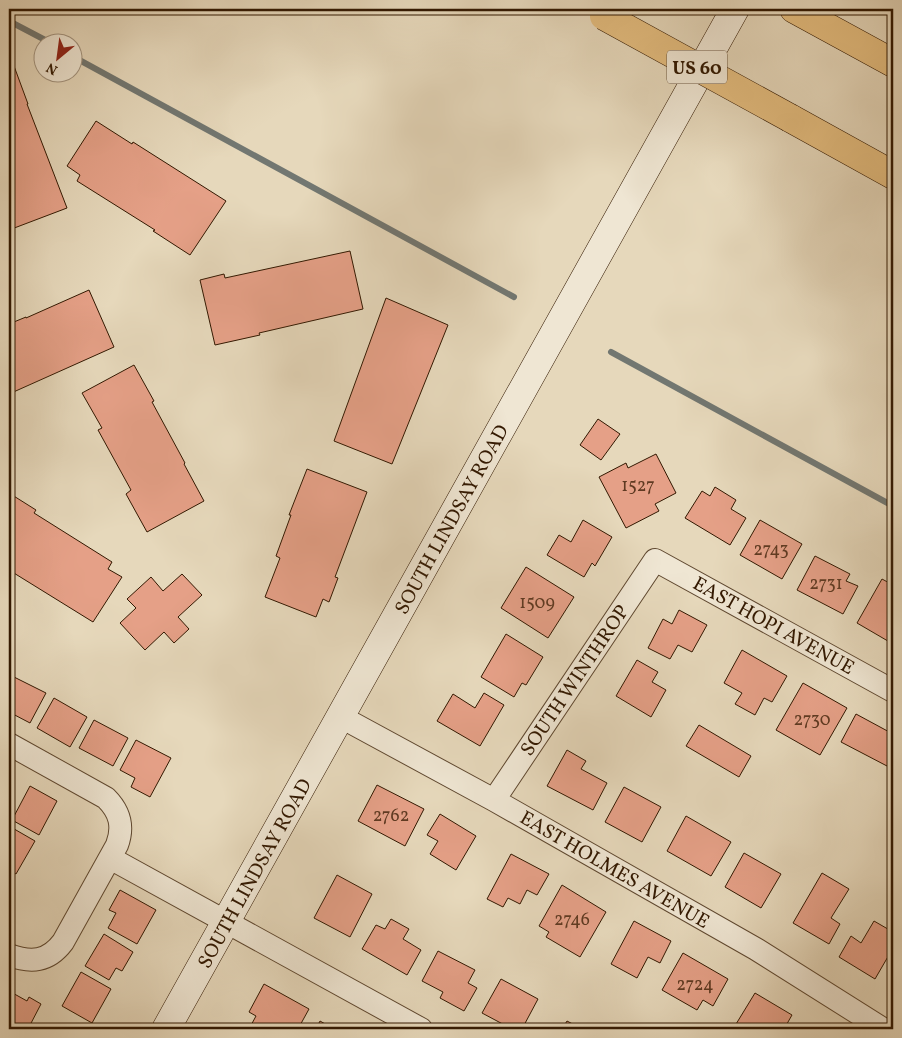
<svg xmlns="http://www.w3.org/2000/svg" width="902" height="1038" viewBox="0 0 902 1038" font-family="Vollkorn,serif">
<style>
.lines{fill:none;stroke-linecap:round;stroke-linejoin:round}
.stream{stroke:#727771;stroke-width:6}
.building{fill:#e5a087;stroke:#321801}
.street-casing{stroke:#5f4830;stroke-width:24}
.secondary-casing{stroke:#321801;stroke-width:29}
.highway-casing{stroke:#321801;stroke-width:29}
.street{stroke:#efe6d3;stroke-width:22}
.secondary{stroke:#efe6d3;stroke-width:28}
.highway{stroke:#e3bc7e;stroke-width:28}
.highway-bridge-casing{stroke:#321801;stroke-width:29;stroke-linecap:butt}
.highway-bridge{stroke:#e3bc7e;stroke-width:28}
.labels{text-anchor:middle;stroke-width:4.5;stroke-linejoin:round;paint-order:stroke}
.number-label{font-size:18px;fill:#5f3a22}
.shield{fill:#efe6d3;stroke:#6b5640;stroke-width:1}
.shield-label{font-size:19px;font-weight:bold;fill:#321801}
.street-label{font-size:20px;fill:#321801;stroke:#efe6d3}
</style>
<rect width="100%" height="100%" fill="#e6d8bb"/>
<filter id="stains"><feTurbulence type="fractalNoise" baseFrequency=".004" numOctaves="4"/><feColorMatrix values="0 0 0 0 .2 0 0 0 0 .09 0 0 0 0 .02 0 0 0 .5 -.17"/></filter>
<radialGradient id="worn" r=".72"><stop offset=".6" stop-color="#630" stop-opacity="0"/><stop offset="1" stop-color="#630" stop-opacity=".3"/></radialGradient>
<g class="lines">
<path class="stream" d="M9,21L49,42
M72,56L514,297
M611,352L893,506"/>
</g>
<path class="building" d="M14,66L28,104H27L67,208L9,230V67Z
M96,121L132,144L133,142L226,201L190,255L153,231L155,230L77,181L80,175L67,166Z
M350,251L363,309L259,333L260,335L215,345L200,280L224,274L225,278Z
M89,290L114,347L9,394V324L26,317V318Z
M386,298L448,325L392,464L334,441Z
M134,365L154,401L152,402L185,463L184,464L204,501L147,532L126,494L131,490L98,430L102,428L82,393Z
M598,419L620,434L601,460L580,445Z
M656,454L676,493L655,504L659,511L626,528L599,477L626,463L628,468Z
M307,469L367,492L335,577L338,578L329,602L323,599L316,617L265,597L280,558L276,556L291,515H289Z
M715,487L736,500L731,509L746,518L730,545L685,518L702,491L710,496Z
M9,493L36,510L34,513L112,562L108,569L122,577L93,622L9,570Z
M583,520L612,537L595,566L592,563L584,577L547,555L559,535L571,542Z
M760,520L802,544L782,579L740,555Z
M815,556L850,574L846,581L858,586L843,614L797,590Z
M526,567L574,597L548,638L501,608Z
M182,574L202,595L178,617L189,629L174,643L164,632L145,650L120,623L136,608L127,599L151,577L163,591Z
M882,579L893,585V644L857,623Z
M679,610L707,625L692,652L678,645L670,659L648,648L663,619L672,624Z
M506,634L543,657L526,685L522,683L514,697L481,677Z
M742,650L787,676L772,702L764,698L755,715L735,704L742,693L724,683Z
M637,660L658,672L652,682L666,690L651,717L616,696Z
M12,676L46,693L30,723L9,712V682Z
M803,683L847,708L820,755L776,730Z
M484,693L504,705L480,746L437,721L453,694L475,708Z
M54,698L87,717L70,747L37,728Z
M856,714L893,734V755L887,766L841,742Z
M94,720L128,738L113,766L79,748Z
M699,725L751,756L739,777L686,746Z
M136,740L171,758L150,797L131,787L135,778L120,770Z
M567,750L586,761L581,769L607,783L593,810L547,786Z
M377,785L424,809L405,846L358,821Z
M30,786L57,801L39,835L12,820Z
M624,787L661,807L642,842L605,822Z
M440,814L476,836L456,870L430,854L438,841L427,835Z
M686,816L731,842L711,876L667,851Z
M9,826L35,841L16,874L9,870Z
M744,853L781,874L761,908L725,887Z
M511,854L549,874L537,895L527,890L520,904L508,898L503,907L487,899Z
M822,873L849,889L831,918L840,924L829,944L793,923Z
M337,875L372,894L350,937L314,918Z
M562,885L606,912L580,957L546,937L549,932L539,926Z
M120,890L156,910L137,944L108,928L116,913L109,910Z
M391,919L409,929L403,939L421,950L407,975L362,949L376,925L385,929Z
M634,921L671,941L660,963L648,957L637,978L611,964Z
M874,921L893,932V948L875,979L839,957L851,936L861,943Z
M104,934L133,952L122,971L116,968L109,980L85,966Z
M438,951L475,970L468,983L477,988L464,1011L440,998L443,992L422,981Z
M683,953L728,979L713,1006L703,1000L697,1010L662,990Z
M81,972L111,989L92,1023L62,1006Z
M501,979L538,999L522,1029H512L482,1013Z
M264,984L309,1009L298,1029H249L256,1016L249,1012Z
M9,991L27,1001L29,997L41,1004L28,1029H9Z
M755,993L792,1015L784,1029H733Z
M320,1021L334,1029H316Z
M567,1021L582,1029H562Z"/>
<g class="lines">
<defs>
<path id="street" d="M341,717L494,800L756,949L883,1029
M9,744L106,798C120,812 124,826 117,845L63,942C48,962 31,963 9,955
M494,800L655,560L893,691
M110,858L421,1029"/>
<path id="secondary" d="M166,1029L735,9"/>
<path id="highway" d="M794,9L893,63
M790,118L893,175"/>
</defs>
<use href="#street" class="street-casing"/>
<use href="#secondary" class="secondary-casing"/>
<use href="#highway" class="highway-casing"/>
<use href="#street" class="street"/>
<use href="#secondary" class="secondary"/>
<use href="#highway" class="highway"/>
<defs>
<path id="highway-bridge" d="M604,16L790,118"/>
</defs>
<use href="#highway-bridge" class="highway-bridge-casing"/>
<use href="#highway-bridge" class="highway-bridge"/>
</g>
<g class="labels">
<g class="number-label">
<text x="638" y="491">1527</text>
<text x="771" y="555">2743</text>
<text x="826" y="589">2731</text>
<text x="537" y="608">1509</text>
<text x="812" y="725">2730</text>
<text x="391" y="821">2762</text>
<text x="572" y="925">2746</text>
<text x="695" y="990">2724</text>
</g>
<rect class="shield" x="667" y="50.5" width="60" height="33" rx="4"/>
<g class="shield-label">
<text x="697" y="74">US 60</text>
</g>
<g class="street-label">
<text transform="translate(451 519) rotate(-61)" y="7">SOUTH LINDSAY ROAD</text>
<text transform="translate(774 625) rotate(29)" y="7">EAST HOPI AVENUE</text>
<text transform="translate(574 680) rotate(-56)" y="7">SOUTH WINTHROP</text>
<text transform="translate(615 869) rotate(30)" y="7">EAST HOLMES AVENUE</text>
<text transform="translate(254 873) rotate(-61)" y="7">SOUTH LINDSAY ROAD</text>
</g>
</g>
<rect width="902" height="1038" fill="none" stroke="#e6d8bb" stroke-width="30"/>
<rect x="10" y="10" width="882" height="1018" fill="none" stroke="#321801" stroke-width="2.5"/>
<rect x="15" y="15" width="872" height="1008" fill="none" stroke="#321801"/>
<g transform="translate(58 58) rotate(209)"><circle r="24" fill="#efe6d3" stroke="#a3947f"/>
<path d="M0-4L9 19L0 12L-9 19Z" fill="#8f2418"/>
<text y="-8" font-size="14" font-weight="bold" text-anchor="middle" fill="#321801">N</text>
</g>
<rect width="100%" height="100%" filter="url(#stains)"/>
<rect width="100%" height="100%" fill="url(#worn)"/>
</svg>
